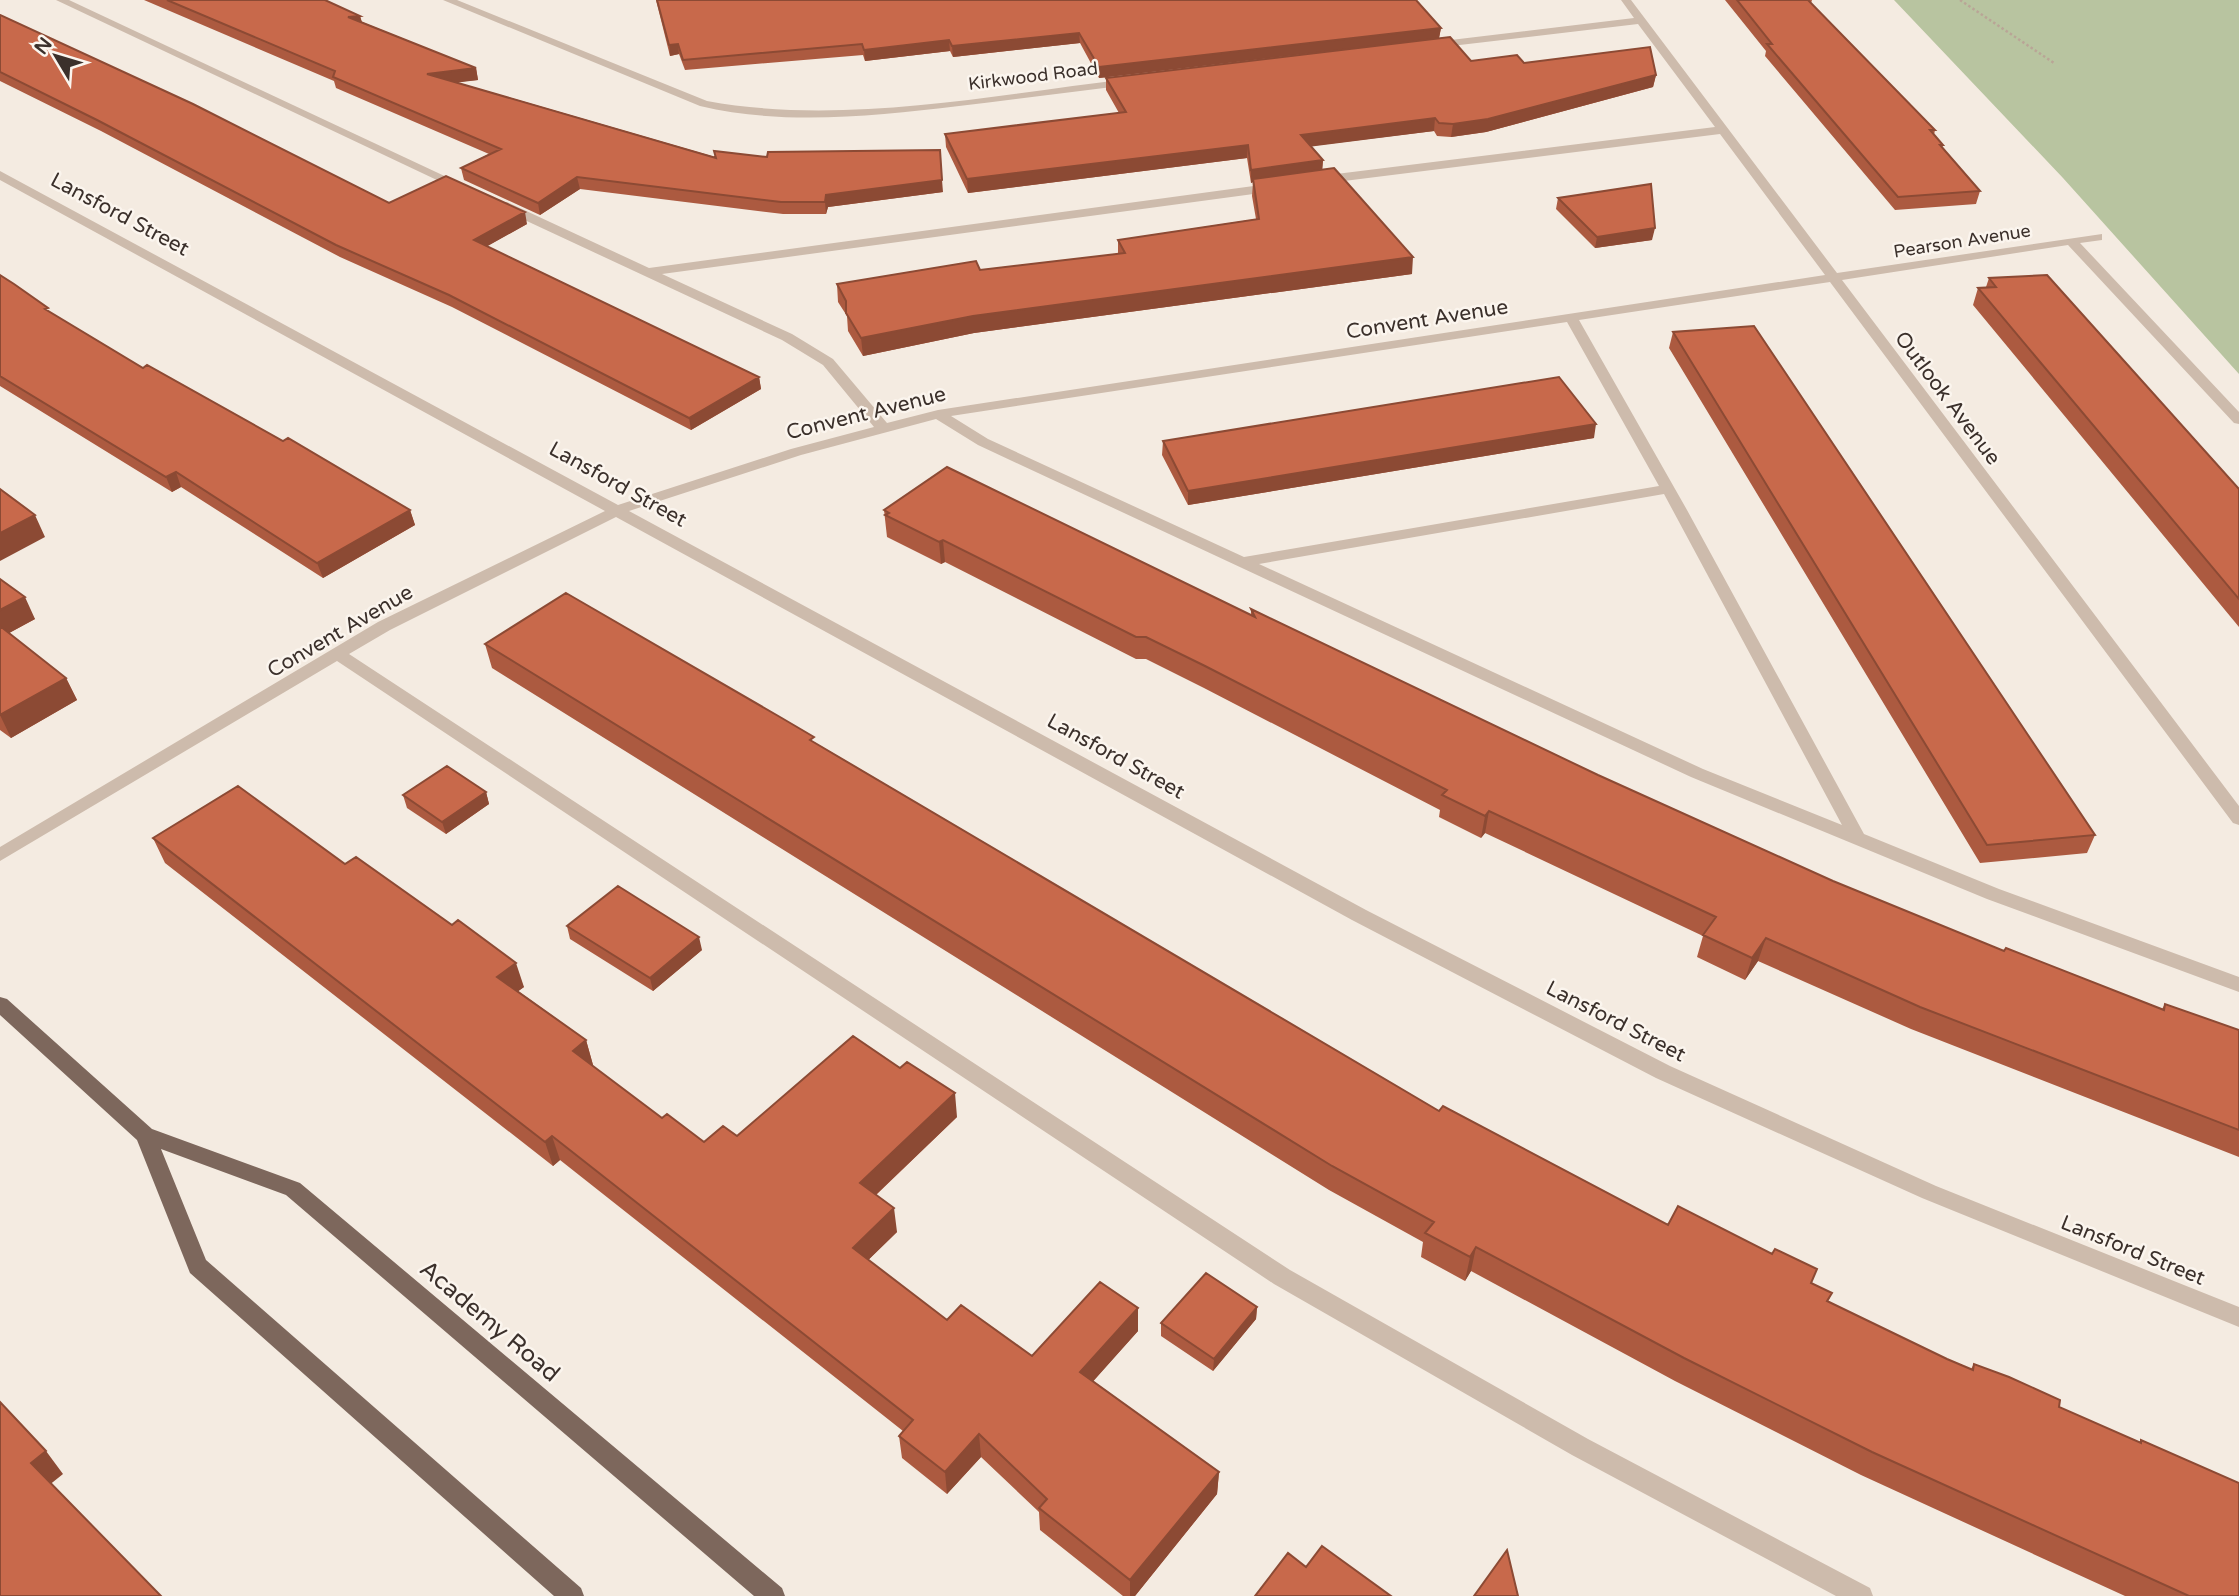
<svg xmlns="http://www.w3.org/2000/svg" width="2239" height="1596" viewBox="0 0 2239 1596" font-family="'Varela Round',sans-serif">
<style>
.green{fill:#b8c4a0}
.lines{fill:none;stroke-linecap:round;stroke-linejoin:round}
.path{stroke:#b9a596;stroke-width:2.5;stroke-dasharray:2.5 2.5;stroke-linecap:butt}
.minor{fill:#cdbbac;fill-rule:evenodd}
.major{fill:#7d675c;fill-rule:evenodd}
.wall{fill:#ac5a40}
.shaded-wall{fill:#8c4a34}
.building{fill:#c8694b;stroke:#8c4a34;stroke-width:2}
.labels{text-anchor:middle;stroke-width:5;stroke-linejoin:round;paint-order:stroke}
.far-street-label{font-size:18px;fill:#3b302b;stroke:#fbf5ee}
.street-label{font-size:21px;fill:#3b302b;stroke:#fbf5ee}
.near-street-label{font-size:24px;fill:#3b302b;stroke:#fbf5ee}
</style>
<rect width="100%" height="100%" fill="#f4ebe1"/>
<path class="green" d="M1894,0H2239V374L2063,178Z"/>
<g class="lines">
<path class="path" d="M1960,0L2054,63"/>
<path class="minor" d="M56,0H69L468,187L458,190Z
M443,0H457L707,101C842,126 992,95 1128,79L1134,82L1128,85C1072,92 1015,99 959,106C873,116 785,126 700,106Z
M1621,0H1631L1837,273L2102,234V240L2080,243L2239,412V424L2234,423L2068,245L1842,280L2239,806V825L2233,823L1830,282L1579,320L1687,510L1864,834L1999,889L2239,977V992L1987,899L1691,777L978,445L936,419L801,455L629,511L1366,910L1670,1066L1936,1186L2239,1307V1327L1922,1198L1656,1078L1352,920L616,517L390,630L349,654L1290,1270L1588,1439L1870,1588L1873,1596H1836L1572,1455L1274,1284L337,661L0,861V847L378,622L605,511L0,180V171L618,505L791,449L874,427L823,365L782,340L499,208V202H507L649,268L1275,183L1281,187L1275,191L662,274L792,334L833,359L887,423L938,410L1825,275L1720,134L1320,184L1314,180L1320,176L1715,127L1638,24L1434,48L1429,45L1434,42L1634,18ZM1567,322L1659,486L1244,557L988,439L951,416ZM1664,494L1842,825L1703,769L1259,564Z"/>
<path class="major" d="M0,997L7,999L152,1129L300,1183L782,1588L785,1596H754L286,1195L161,1149L206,1260L581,1588L584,1596H554L190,1273L137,1140L0,1015Z"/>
</g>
<path class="wall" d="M144,0H325L360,16L362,22L476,68L478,80L456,82L715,157L714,151L943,192L828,207L826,214H783L580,189L540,215L464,180L461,168L489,154L336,88L334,81Z
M656,0H1416L1441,28L1439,38L1471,61L1524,63L1656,75L1653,87L1486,132L1451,137L1437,136L1434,131L1311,146L1323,160L1322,170L1412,274L974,333L863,356L848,331L847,316L838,302L837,284L980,270L1118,254V240L1256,219L1252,196L1253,182L1251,183L1247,158L968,193L946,147L945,134L1119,113L1106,90V78L1319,52L1099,78L1080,43L953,57L950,51L865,61L863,55L685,70L679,54L670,56Z
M1725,0H1812L1811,3L1935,130L1934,135L1943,145L1942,148L1980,191L1976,204L1895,210L1765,56L1766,51Z
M0,15L389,203L527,224L487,246L759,377L761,389L691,430L452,307L340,257L101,131L0,81Z
M1558,198L1652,240L1595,248L1556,209Z
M0,275L50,312L143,368L410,510L415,525L323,578L181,487L172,492L0,386Z
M1989,278L2239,489V627L1973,305L1978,288L1986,287Z
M1673,332L2095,835L2087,853L1980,863L1669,348Z
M1594,438L1188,505L1162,455L1163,441Z
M884,510L1251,615V609L1598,775L1833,881L2004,951L2162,1009L2165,1004L2239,1030V1157L1911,1029L1758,961L1745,980L1697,957L1703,936L1485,833L1481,838L1439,817L1440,810L1204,688L1146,659H1136L945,562L941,564L887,537Z
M0,579L35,619L9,633L66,678L77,700L11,738L0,730Z
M485,644L814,742L1439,1111L1668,1225L1811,1283L1832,1293L1828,1302L1947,1359L1971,1369L1974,1364L2059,1407L2139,1442L2141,1440L2239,1596H2125L1861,1475L1675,1381L1471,1271L1465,1281L1421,1257L1423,1242L1329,1190L492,668Z
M486,792L489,804L446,834L407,808L403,795Z
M153,838L345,864L452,925L524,987L518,991L586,1040L593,1065L592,1066L662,1118L704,1142L737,1136L957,1117L876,1195L897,1232L868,1260L947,1320L1032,1356L1138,1308V1331L1093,1381L1219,1472L1217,1494L1135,1596H1123L1040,1530L1039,1512L981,1457L947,1494L902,1458L899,1436L903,1431L560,1160L553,1166L165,863Z
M567,926L702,950L653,991L570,939Z
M1257,1307L1256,1319L1213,1371L1161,1336V1323Z"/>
<path class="shaded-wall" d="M360,16L363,27L348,17Z
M1441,28L1439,38L1099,78V67Z
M1079,33L1080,43L953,57L952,46Z
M949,40L950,51L865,61L864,50Z
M678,44L679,54L670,56L669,45Z
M476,68L478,80L430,86L427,74Z
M1656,75L1653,87L1486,132L1451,137L1453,124Z
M1435,118L1434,131L1300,148L1301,135Z
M1248,145L1247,158L968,193L967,179Z
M1323,160L1322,173L1253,179V182L1251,183V170Z
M577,177L580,189L540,215L538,203Z
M942,180L943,192L828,207L826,214L825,202L826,195Z
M525,212L527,224L477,252L474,240Z
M1655,228L1652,240L1595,248L1597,237Z
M1413,257L1412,274L974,333L863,356L861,338L973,316Z
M759,377L761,389L691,430L689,418Z
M1596,424L1594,438L1188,505V491Z
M176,472L181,487L172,492L166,477Z
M410,510L415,525L323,578L317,563Z
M35,515L45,537L0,561V533Z
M943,540L945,562L941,564L939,542Z
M25,597L35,619L0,638V610Z
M66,678L77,700L11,738L0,715Z
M486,792L489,804L446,834L442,822Z
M1489,811L1485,833L1481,838L1485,816Z
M699,937L702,950L653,991L650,978Z
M1766,938L1758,961L1745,980L1752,958Z
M516,963L524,987L505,1001L497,977Z
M586,1040L593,1065L580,1076L573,1051Z
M955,1093L957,1117L863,1207L860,1183Z
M552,1136L560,1160L553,1166L545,1142Z
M894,1208L897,1232L856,1272L853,1248Z
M1476,1247L1471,1271L1465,1281L1470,1257Z
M1257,1307L1256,1319L1213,1371L1214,1359Z
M1138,1308V1331L1081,1395L1080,1372Z
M979,1434L981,1457L947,1494L945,1472Z
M46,1451L63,1474L48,1486L31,1463Z
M1219,1472L1217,1494L1135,1596H1130V1580Z"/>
<path class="building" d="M167,0H325L360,16L348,17L476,68L427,74L716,158L714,151L767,157L768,152L940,150L942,180L826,195L825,202H781L577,177L538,203L461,168L501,149L333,77L335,71Z
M657,0H1416L1441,28L1099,67L1079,33L952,46L949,40L864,50L862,44L683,60L678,44L669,45Z
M1737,0H1808L1935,130H1930L1943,145H1940L1980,191L1898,197L1767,44H1772Z
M0,15L193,104L389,203L446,176L525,212L474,240L759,377L689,418L449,295L336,245L97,120L0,72Z
M1450,37L1471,61L1517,55L1524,63L1650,47L1656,75L1488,119L1453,124L1439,123L1435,118L1301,135L1323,160L1251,170L1248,145L967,179L945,134L1126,112L1106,78Z
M1334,168L1413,257L973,316L861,338L846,313V301L837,284L976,261L980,270L1125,253L1118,240L1259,219L1253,179Z
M1651,184L1655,228L1597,237L1558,198Z
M0,275L14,284L48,308L45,309L143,368L147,365L283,441L288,438L410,510L317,563L176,472L166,477L0,376Z
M2047,275L2239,489V599L1978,288L1996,287L1989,278Z
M1754,326L2095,835L1987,845L1673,332Z
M1559,377L1596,424L1188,491L1163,441Z
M947,467L1255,617L1251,609L1598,775L1833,881L2004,951L2006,948L2164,1010L2165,1004L2239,1030V1130L1920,1007L1766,938L1752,958L1703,935L1716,917L1489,811L1485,816L1442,795L1447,790L1205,666L1146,637H1136L943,540L939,542L885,515L889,513L884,510Z
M0,489L35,515L0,533Z
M0,579L25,597L0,610Z
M566,593L780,717L814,737L810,740L1439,1111L1443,1106L1668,1225L1678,1206L1772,1254L1775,1249L1817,1269L1811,1283L1832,1293L1827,1301L1947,1359L1973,1370L1974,1364L2009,1377L2060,1400L2059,1407L2141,1443V1440L2239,1483V1596H2189L1872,1452L1684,1358L1476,1247L1470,1257L1425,1233L1434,1222L1332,1166L485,644Z
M0,626L66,678L0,715Z
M447,766L486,792L442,822L403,795Z
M238,786L345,864L356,857L452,925L458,920L516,963L497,977L586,1040L573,1051L662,1118L667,1114L704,1142L723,1126L737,1136L853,1036L900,1068L907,1062L955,1093L860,1183L894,1208L853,1248L947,1320L961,1305L1032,1356L1100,1282L1138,1308L1080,1372L1219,1472L1130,1580L1039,1508L1047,1499L979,1434L945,1472L899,1436L913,1420L552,1136L545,1142L153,838Z
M618,886L699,937L650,978L567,926Z
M1206,1273L1257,1307L1214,1359L1161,1323Z
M0,1402L46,1451L31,1463L161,1596H0Z
M1322,1546L1391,1596H1255L1288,1553L1306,1567Z
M1507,1550L1518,1596H1474Z"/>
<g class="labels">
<g class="far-street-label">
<text transform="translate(1033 76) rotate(-7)" y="6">Kirkwood Road</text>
<text transform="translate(1962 241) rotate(-9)" y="6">Pearson Avenue</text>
</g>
<g class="street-label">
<text transform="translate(120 214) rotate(28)" y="7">Lansford Street</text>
<text transform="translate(1427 319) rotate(-9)" y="7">Convent Avenue</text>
<text transform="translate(1948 398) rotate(53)" y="7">Outlook Avenue</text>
<text transform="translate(866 413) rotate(-14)" y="7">Convent Avenue</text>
<text transform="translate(618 484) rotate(29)" y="7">Lansford Street</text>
<text transform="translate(340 631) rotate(-30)" y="7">Convent Avenue</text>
<text transform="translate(1116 756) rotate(29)" y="7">Lansford Street</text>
<text transform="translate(1616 1021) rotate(27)" y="7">Lansford Street</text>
<text transform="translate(2133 1250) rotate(22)" y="7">Lansford Street</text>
</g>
<g class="near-street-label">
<text transform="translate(490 1321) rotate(40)" y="8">Academy Road</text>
</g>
</g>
<g transform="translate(56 56) rotate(308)" stroke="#fbf5ee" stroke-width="5" paint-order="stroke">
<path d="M0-5L12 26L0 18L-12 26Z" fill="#3b302b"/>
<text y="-10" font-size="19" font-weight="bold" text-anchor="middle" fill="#3b302b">N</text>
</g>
</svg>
